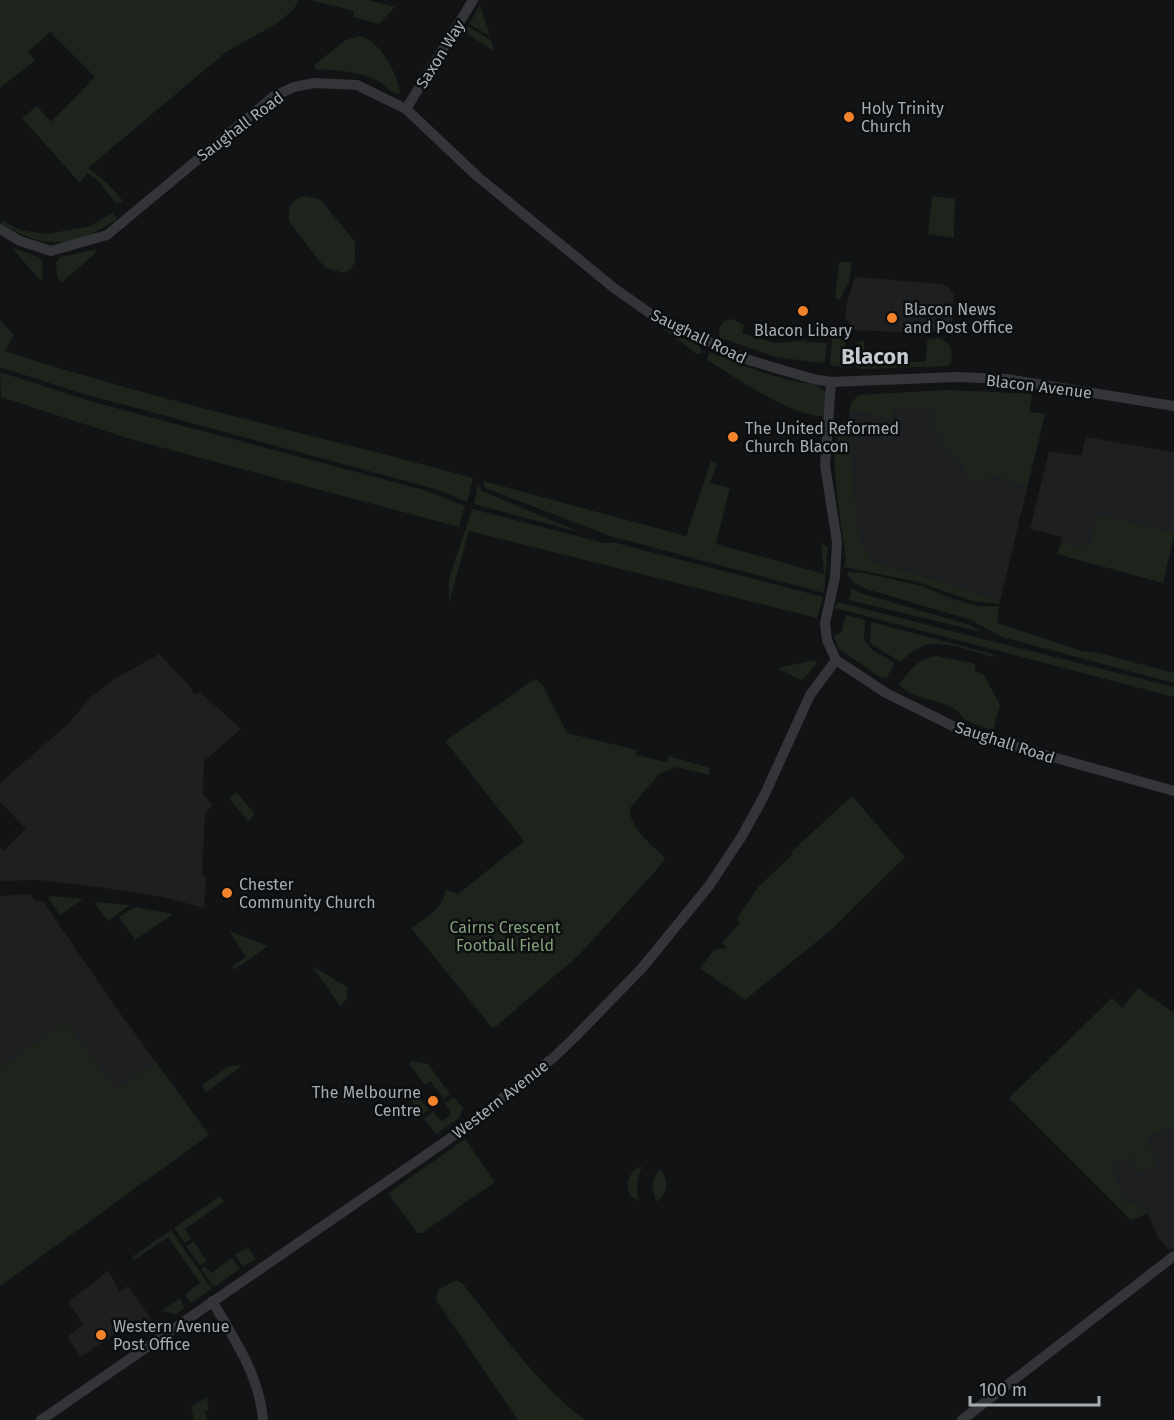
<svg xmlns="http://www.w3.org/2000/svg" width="1174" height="1420" viewBox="0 0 1174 1420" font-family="'Fira Sans',sans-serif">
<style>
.built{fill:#1e1f21}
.green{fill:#1d241c}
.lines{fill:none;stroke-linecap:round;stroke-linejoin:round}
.tertiary{stroke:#333539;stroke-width:10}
.poi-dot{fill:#f2822c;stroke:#0d0e0f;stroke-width:2}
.labels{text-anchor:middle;stroke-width:5;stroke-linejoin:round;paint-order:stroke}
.street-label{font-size:16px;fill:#a4adb4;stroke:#0d0e0f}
.poi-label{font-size:16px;fill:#a4adb4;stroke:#0d0e0f;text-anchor:start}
.park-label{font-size:16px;fill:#81a07a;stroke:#0d0e0f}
.district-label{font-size:22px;font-weight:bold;fill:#c5cad0;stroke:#0d0e0f}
</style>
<rect width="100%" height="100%" fill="#121314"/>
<path class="built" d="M855,277L942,284L949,288L954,295L953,320L950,326L944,330L918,333L853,330L845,317L847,302Z
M947,390L1032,394L1029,412L1045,414L1000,601L895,568L846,560L836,473L835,451L839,424L849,420L851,403L859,395Z
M1086,437L1174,452V537L1163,583L1057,554L1062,537L1030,529L1049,451L1081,456Z
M159,654L188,684L194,694L200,692L241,729L204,761L203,794L213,805L205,813L202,876L206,877L204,908L163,897L105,888L39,880L0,881V847L4,850L26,829L0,802V783L67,725L90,698L113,680Z
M30,894L35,900L43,901L112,1002L209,1135L0,1286V896Z
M1138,988L1174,1013V1247L1169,1250L1157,1236L1148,1213L1131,1220L1009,1098L1112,998L1122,1008Z
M108,1271L120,1292L128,1286L156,1326L143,1335L145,1330L136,1319L81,1357L67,1337L83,1324L68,1302Z"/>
<path class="green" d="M0,0H299L294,9L276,24L226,52L88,168L107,183L123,201L117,204L97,180L87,173L80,183L22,118L37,106L51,122L95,77L50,32L28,52L35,61L0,88Z
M310,0H368L395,7L379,24L353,17L354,11Z
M480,5L490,36L469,24Z
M467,26L491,40L494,51L464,32Z
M360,36C381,42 396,71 400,92L399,94C390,93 385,85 378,81C358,71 337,70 315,69V64L346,40Z
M304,196L320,199L355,242V262L351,269L345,273L325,268L290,223C286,210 291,199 304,196Z
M932,196L955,199L954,238L928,234Z
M113,212L117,219C74,249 45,250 0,223L3,221L20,230L47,234L91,226Z
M11,247L39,257L42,260L43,278L40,280Z
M96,249L95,254L62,282L57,277L56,262L61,257Z
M839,262H852L849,282L839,300L835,298Z
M732,319L744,325L742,333L775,343L806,340V342L827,343L825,361L820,363L776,357L721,338L719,335C719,325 723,320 732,319Z
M0,320L14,335L5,351C158,401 317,435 473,478L467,502L435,489L77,392L0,367Z
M660,326L699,346L702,353L699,354L695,353Z
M832,338L845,339L846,349L842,367L830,365Z
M939,338C952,342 955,354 949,366L862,369L856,367L857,342L864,341V361L926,362L927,342L929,339Z
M709,353H713C741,365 770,376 799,382C808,384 820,383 825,392C828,398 826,409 825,416C795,419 734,376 707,360Z
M0,372L93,402L424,490L465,506L459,527L130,439L1,397Z
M947,390L1032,394L1029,412L1045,414L1027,487L996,475L981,481L970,480L961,462L942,443L944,436L935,430V407L893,409L890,420L862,411H849L851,403L859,395Z
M849,423L856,524L861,543L874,563C917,573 959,587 1000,601V604L972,601L918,582L844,567L846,560C843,535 829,458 837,438C839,432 845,427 849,423Z
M711,461L717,463L710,483L730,488L716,544L824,574L821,543L828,547L824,593L610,536L485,488L483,481L686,536Z
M478,485L482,491L582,533L474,504Z
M472,509L604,543H616L823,597L817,618L469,531L449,603V579Z
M1098,515L1174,533L1163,583L1057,554L1061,543L1083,548L1085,542L1091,544Z
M848,572L864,573L922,586L953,599L978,606H999L997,623L1082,651L1099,653L1174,673V683L1002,637L971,620L863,588L853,582L847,574Z
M852,588L860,593L970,625L982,632L849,600Z
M837,602L1174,687V697L835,608Z
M846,615L865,620L864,640L872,650L895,663L887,677L882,678L877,675L838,648L834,636L842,631Z
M871,622L993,654V657C973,652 944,639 923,646C914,649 907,656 900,662L870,643Z
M937,656L975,664V671L984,675L1000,705L993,731C985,727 974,725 966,720C962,718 960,713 956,710C938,698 915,701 899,685C909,670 919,658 937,656Z
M814,660L817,663L804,678L800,680L778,668Z
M535,679L542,684L567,733L637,750L636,755L666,762L669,756L710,768L709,775L677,767L660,773L630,808C629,828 652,845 665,858L659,867L579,955L493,1029L411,928C424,919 446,907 445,889L458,894L524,841L445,741Z
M236,792L255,814L248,821L229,798Z
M852,796L905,857L832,929L745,1000L700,968L714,950L726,948L723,942L740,923L737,919L758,887L792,855V851Z
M52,896L83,899L60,915L48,898Z
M94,902L130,905L108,921Z
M135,907L173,914L135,940L119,917Z
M229,931L268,946L234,970L232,966L246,957Z
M312,966L347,987V999L340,1006Z
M1138,988L1174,1013V1126L1146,1137L1157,1166L1138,1172L1132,1156L1110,1164L1125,1204L1134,1202L1136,1206L1142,1205L1144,1211L1147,1210L1148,1213L1131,1220L1009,1098L1112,998L1122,1008Z
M66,1022L116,1090L156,1062L209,1135L0,1286V1068Z
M412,1061L428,1064L450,1094L444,1099L430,1081L425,1085L409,1064Z
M243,1065L206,1092L202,1085L229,1066Z
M415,1093L429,1110L421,1115L408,1097Z
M454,1097L463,1108L459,1118L436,1134L424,1119L433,1112L442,1121L451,1114L445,1103Z
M465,1139L495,1182L422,1233H417L388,1193Z
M642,1166C637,1182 635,1185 639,1201L631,1197C624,1184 629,1171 642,1166Z
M660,1169C669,1182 669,1191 657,1202C651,1189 650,1181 660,1169Z
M220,1196L224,1202L185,1229L191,1239L185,1243L174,1228Z
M171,1230L212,1289L191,1303L185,1294L200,1283L168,1237L134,1260L132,1257Z
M193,1241L207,1261L200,1265L186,1246Z
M248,1247L256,1259L243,1267L235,1255Z
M232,1258L240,1269L214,1287L201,1269L205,1266L211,1273Z
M456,1280L463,1284C501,1332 536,1383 585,1420H518L436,1300L438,1290Z
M180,1298L184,1308L176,1314L161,1311Z
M207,1397L209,1410L205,1411L207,1420H194L191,1407Z"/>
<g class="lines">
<path class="tertiary" d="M406,109L473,0
M0,229L20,241L51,251L107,235L274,96L294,87L314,83L357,85L406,109L478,177L614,288L658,319L707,340L721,350L752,361L813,379L831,382L957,377L1007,379L1174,406
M831,382L825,465L837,542L835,577L825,623L827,640L836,660L886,693L967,733L1174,791
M212,1301C234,1338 260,1377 263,1420
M41,1420L465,1128L553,1058L574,1038L642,968L709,886L742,836L764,796L810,695L836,660
M962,1420L1174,1256"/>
</g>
<g class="poi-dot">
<circle cx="849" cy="117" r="6"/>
<circle cx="803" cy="311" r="6"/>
<circle cx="892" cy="318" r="6"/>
<circle cx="733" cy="437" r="6"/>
<circle cx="227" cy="893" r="6"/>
<circle cx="433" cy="1101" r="6"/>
<circle cx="101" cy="1335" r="6"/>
</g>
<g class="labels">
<g class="street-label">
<text transform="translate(440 54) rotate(-58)" y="6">Saxon Way</text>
<text transform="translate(240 126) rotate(-37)" y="6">Saughall Road</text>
<text transform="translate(699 336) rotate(26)" y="6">Saughall Road</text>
<text transform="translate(1039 386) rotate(7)" y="6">Blacon Avenue</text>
<text transform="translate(1005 742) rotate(18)" y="6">Saughall Road</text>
<text transform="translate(500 1099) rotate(-38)" y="6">Western Avenue</text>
</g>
<g class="poi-label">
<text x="861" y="114">Holy Trinity<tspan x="861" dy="18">Church</tspan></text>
<text x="904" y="315">Blacon News<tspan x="904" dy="18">and Post Office</tspan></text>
<text x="803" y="336" text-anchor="middle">Blacon Libary</text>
<text x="745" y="434">The United Reformed<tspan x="745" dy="18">Church Blacon</tspan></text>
<text x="239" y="890">Chester<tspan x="239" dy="18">Community Church</tspan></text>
<text x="421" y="1098" text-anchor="end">The Melbourne<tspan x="421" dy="18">Centre</tspan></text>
<text x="113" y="1332">Western Avenue<tspan x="113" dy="18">Post Office</tspan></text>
</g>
<g class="park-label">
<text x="505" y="933">Cairns Crescent<tspan x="505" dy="18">Football Field</tspan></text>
</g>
<g class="district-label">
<text x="875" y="364">Blacon</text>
</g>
</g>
<path d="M970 1396v9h129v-9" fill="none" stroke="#a4adb4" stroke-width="3"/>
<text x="979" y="1396" font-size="18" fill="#a4adb4" stroke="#0d0e0f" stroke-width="4.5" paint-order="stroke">100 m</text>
</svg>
